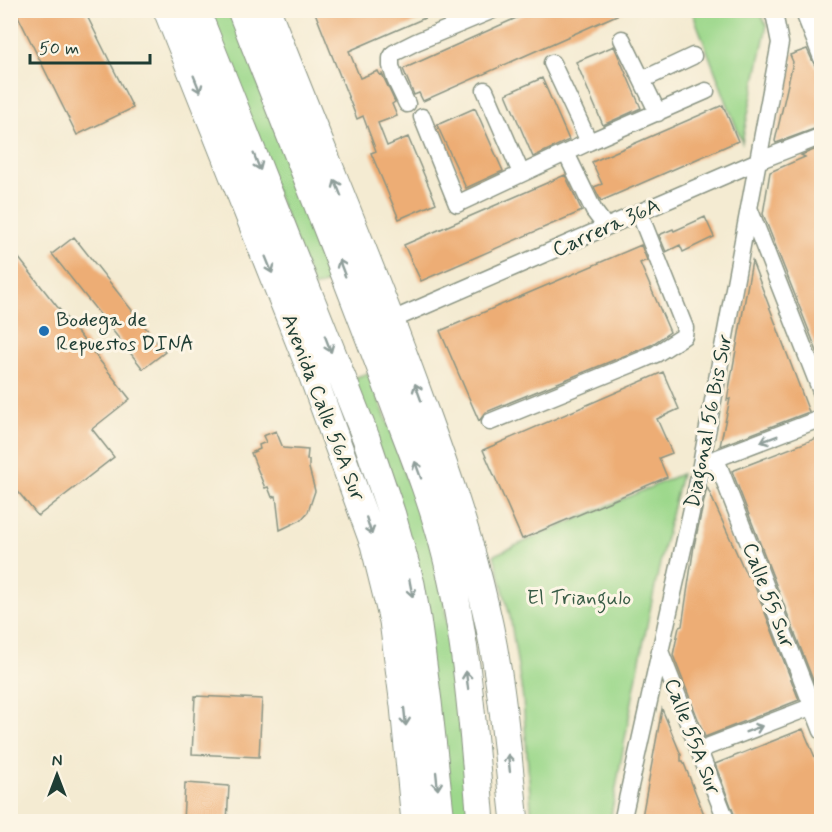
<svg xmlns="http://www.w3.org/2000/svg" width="832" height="832" viewBox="0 0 832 832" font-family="Mynerve,sans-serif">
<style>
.green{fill:#9dd88c;stroke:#5e8a60;stroke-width:1.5}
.building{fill:#edad75}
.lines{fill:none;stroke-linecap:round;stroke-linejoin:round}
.minor-casing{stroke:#8a9483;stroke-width:19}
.trunk-casing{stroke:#8a9483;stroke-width:29}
.minor{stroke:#fff;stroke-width:16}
.trunk{stroke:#fff;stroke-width:27}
.oneway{stroke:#8f9e9a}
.poi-dot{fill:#1f6fb2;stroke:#fcf5e5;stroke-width:2}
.labels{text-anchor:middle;stroke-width:6;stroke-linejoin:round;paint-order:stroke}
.street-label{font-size:21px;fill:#1f3d34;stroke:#fcf5e5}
.poi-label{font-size:21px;fill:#1f3d34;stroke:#fcf5e5;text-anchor:start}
.park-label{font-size:21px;fill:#385c46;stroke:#fcf5e5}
</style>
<rect width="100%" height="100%" fill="#fcf5e5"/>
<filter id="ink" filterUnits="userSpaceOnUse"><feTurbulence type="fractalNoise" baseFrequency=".0167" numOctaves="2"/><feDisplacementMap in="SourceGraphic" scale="12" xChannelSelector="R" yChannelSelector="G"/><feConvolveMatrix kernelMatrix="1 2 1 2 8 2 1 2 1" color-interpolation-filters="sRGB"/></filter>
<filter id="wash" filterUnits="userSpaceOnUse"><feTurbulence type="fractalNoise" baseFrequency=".008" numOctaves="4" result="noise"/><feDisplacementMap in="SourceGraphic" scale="24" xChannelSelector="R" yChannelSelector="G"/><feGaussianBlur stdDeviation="1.35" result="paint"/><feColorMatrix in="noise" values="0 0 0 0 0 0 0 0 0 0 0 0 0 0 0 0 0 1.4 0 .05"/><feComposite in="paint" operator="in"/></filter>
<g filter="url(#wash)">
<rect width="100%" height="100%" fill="#f4ebd2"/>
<path class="green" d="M205,11H231L334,280L314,288Z
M692,11H758L767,25L742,142Z
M368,373L393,436L407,481L424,510L439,561L473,821H447L351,379Z
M681,474C652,589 631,705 610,821H532L523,699L510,616L494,555Z"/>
<g id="blocks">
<path class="building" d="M15,10H84L133,108L77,135Z
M314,10H443L349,51L360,78L378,71L380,75L382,74L395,102L392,104L397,116L378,123L387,146L408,137L436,203L399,219L371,153L376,151L363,116L357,119Z
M534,10H628L423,101L419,93L414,95L403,69Z
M614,46L641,108L603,125L576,62Z
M807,49L813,62L816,67L822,68V91L817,92L822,104V126L776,143L775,141L793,62L790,55Z
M542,78L569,140L533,157L506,94Z
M723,105L738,141L601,201L594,187L602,184L592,162Z
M475,108L503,171L466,188L437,125Z
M822,147V364L763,214L770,172L805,157L801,155Z
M565,175L582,211L421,281L404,245Z
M705,217L714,237L683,252L680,245L666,252L659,235L673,229L674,231Z
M74,237L165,352L143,369L52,254Z
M641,245L647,260L640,263L670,332L651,345L486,412L479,421L440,331Z
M18,257L130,399L92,429L114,457L38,516L10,482V263Z
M752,261L809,412L720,446L730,399L727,400Z
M663,372L679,409L657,419L672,453L659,458L667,477L522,539L483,450Z
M276,431L283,448L308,450L307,460H309V468L315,491L308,512L301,520L280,530L276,496L272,497L268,487L265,488L251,453L260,449L259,445L266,442L263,436Z
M822,436V693H818L732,471Z
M707,487L747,576L750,574L799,700L705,737L673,655L679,627L682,626L694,546Z
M195,696L262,699L259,757L192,754Z
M662,709L681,755V761H683L707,822H641Z
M803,729L822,774V822H737L715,764Z
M185,783L229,786L227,822H183Z"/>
</g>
</g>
<g filter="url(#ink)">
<use href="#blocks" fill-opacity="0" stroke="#8a9483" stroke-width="1.5"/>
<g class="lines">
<defs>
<path id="minor" d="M803,10L822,58
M622,39L658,113
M552,63L589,142
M642,80L693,56
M485,90L521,173
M407,104L395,79L391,66V58L394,53L416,42L493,10
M422,117L457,204L589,142L706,91
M566,153L594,211L606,227
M749,208L822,394
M392,320L758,161L822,136
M490,422L637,362L656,354L684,336L685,328L639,212
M716,459L822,731
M707,462L822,418
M660,651L727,822
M699,750L821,703
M622,822L697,486L780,43L775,18L771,10"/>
<path id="trunk" d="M167,10L309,366L374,544L393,621L404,706L415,822
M196,10L366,438L392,515L411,584L417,619L428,702L441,822
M241,10C289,133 338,254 384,377C404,432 428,487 443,544C467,632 473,731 481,822
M267,10C317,140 373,268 420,399C445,467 469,535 485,606C502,677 507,750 515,822"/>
</defs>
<use href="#minor" class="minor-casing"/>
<use href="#trunk" class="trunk-casing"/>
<use href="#minor" class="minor"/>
<use href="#trunk" class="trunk"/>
</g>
<defs><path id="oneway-shaft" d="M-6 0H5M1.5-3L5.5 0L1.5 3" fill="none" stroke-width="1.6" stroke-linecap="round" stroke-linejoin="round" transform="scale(1.5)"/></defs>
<g class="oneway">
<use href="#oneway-shaft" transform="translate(197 84) rotate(68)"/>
<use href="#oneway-shaft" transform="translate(257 162) rotate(68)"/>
<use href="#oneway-shaft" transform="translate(338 188) rotate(-112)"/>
<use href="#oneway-shaft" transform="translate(269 265) rotate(68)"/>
<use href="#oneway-shaft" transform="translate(342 268) rotate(-111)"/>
<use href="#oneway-shaft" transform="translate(328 344) rotate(69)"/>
<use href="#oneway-shaft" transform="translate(418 392) rotate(-110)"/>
<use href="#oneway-shaft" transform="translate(769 439) rotate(159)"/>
<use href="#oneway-shaft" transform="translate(418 470) rotate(-110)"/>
<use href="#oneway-shaft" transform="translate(369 526) rotate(72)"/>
<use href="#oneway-shaft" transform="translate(411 588) rotate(79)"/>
<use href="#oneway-shaft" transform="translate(467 680) rotate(-97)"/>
<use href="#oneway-shaft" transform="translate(405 717) rotate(84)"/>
<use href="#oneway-shaft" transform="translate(754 729) rotate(-21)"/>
<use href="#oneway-shaft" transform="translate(509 763) rotate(-96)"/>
<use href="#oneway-shaft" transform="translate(437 781) rotate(84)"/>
</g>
</g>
<circle class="poi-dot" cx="44" cy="331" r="6"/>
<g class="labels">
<g class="street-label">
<text transform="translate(606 227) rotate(-24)" y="7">Carrera 36A</text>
<text transform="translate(324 407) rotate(69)" y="7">Avenida Calle 56A Sur</text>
<text transform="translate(708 421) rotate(-79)" y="7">Diagonal 56 Bis Sur</text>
<text transform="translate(769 595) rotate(69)" y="7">Calle 55 Sur</text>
<text transform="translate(693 736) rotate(69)" y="7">Calle 55A Sur</text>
</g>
<g class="poi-label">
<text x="56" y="326">Bodega de<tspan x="56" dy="24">Repuestos DINA</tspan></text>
</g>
<g class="park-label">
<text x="579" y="604">El Triangulo</text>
</g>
</g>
<rect width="832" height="832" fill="none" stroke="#fcf5e5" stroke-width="36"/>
<g transform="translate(57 775)" stroke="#fcf5e5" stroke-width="4.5" paint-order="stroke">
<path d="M0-4.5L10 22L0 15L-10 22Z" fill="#1f3d34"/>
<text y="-9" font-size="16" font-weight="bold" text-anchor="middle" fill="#1f3d34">N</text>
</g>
<path d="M30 54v9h120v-9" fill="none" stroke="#1f3d34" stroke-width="3"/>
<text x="39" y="54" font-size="18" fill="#1f3d34" stroke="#fcf5e5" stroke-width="4.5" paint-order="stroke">50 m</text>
</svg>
